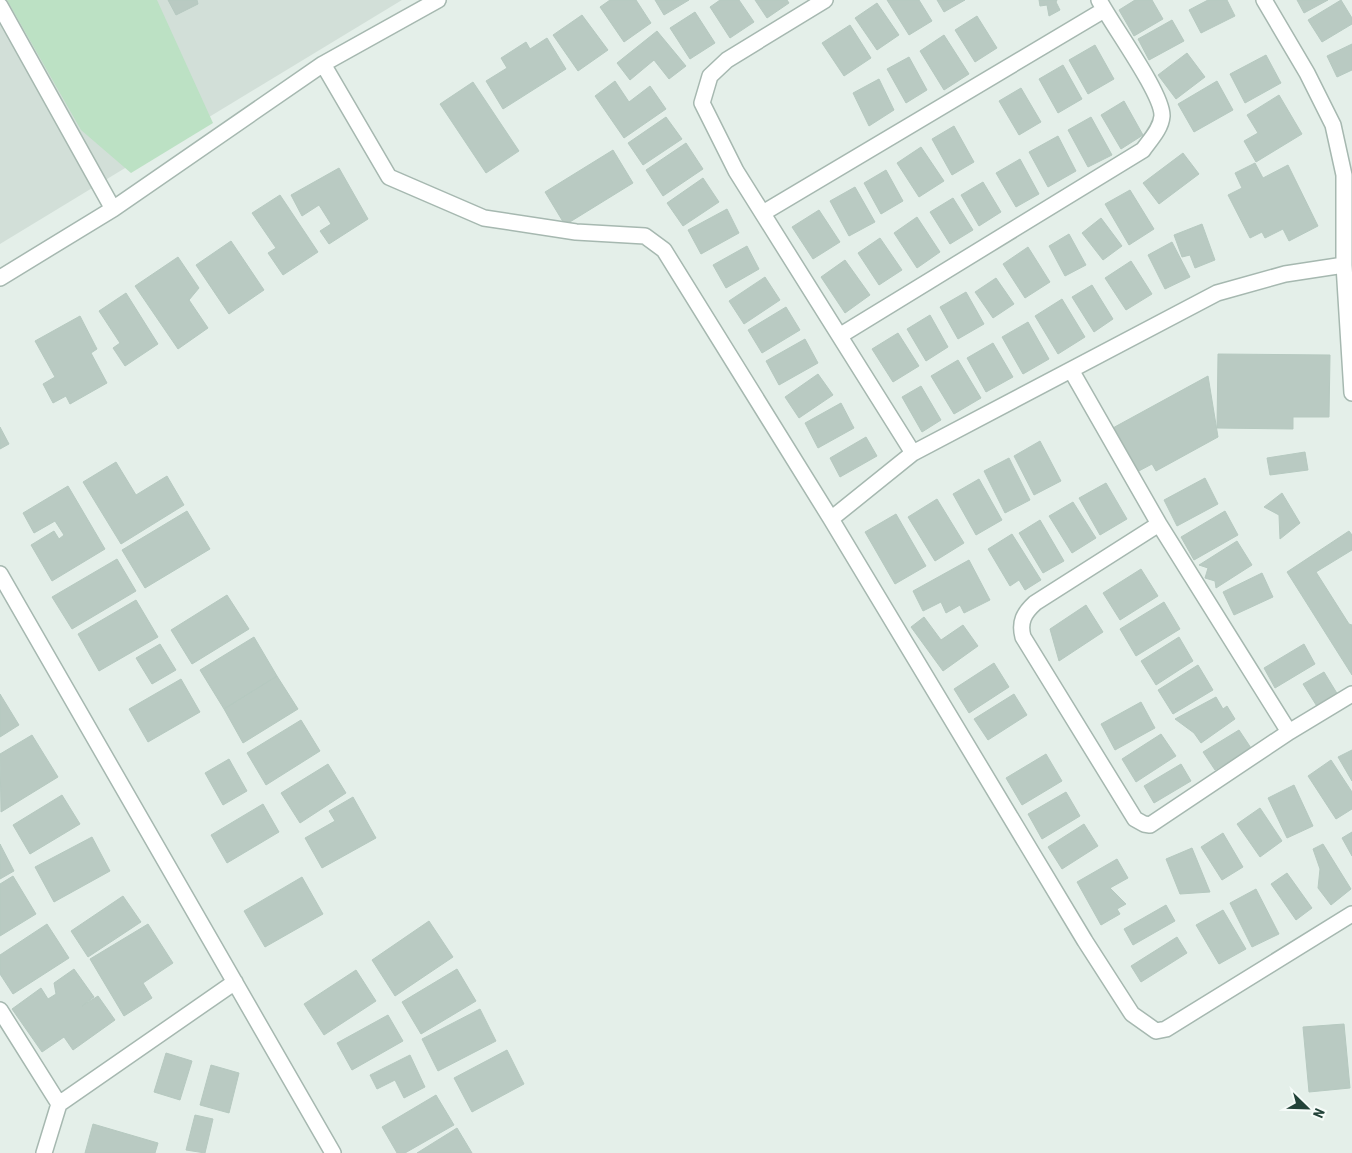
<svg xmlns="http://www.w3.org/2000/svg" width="1352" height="1153" viewBox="0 0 1352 1153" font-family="'Roboto Condensed',sans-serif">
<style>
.built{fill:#d2dfd8}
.green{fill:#bce1c4}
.building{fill:#b9cac2;stroke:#b6c9c0}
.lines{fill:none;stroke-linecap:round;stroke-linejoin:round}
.minor-casing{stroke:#a6b8b0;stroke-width:18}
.minor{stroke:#fff;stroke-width:15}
</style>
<rect width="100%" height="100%" fill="#e4efe9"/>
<path class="built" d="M0,0H402L0,244Z"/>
<path class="green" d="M7,0H157L213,123L131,173L81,130Z"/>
<path class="building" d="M168,0H197L198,4L176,15Z
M610,0H636L651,23L624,42L600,7Z
M655,0H689L664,15Z
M720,0H739L754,22L730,38L710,7Z
M755,0H787L789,3L767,18Z
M887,0H919L932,21L909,35Z
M937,0H965L944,12Z
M1039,0H1057L1056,2L1060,10L1049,16L1047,5L1040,6Z
M1135,0H1152L1163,19L1134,36L1119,10Z
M1208,0H1227L1235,16L1201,33L1189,10Z
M1297,0H1328L1304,13Z
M1341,0L1352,18V24L1322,42L1308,20Z
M877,3L899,35L877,50L855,18Z
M695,12L715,43L690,59L670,28Z
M582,15L608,50L578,71L553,35Z
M977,16L997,48L975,62L955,30Z
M1172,20L1184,41L1149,60L1138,39Z
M850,25L871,58L844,76L822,43Z
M657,31L686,66L669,79L654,60L630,80L617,63Z
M944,35L969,74L944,90L920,51Z
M547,38L566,69L503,109L486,81L507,68L501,58L526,42L530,49Z
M1352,44V70L1337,77L1327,56Z
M1095,45L1114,79L1088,94L1069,60Z
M1187,53L1205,77L1176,99L1158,75Z
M1266,55L1281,83L1245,103L1230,74Z
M909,57L927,90L906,103L887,69Z
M1063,65L1082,99L1058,113L1039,79Z
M879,79L894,110L869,126L853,93Z
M615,81L629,102L650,86L666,109L624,138L595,96Z
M1217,81L1233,110L1194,132L1178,104Z
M473,82L519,151L486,173L440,104Z
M1021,88L1041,122L1019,135L999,101Z
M1279,95L1302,134L1256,162L1244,141L1258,133L1247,115Z
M1124,101L1143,135L1121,149L1101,115Z
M666,117L682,139L643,165L628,143Z
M1091,117L1112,155L1088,167L1068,130Z
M954,126L974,162L952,175L932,139Z
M1058,136L1076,171L1048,187L1029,152Z
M686,143L703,169L663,196L646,170Z
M921,147L944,181L919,197L897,163Z
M613,150L633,183L565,225L545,192Z
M1183,153L1199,174L1159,204L1143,183Z
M1020,159L1039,194L1016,207L996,173Z
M1255,163L1263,178L1288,165L1318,226L1289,241L1283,229L1265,238L1262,232L1250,238L1228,195L1242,188L1235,173Z
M339,168L368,219L329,244L320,231L331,224L319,205L302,216L291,195Z
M886,170L903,201L881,214L864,183Z
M703,178L719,202L683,226L667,203Z
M983,182L1001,212L979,226L961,195Z
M855,187L875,222L849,236L830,201Z
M1130,190L1154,229L1129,245L1105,204Z
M280,195L318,252L283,275L268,253L276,248L252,213Z
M953,198L973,230L950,244L930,212Z
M727,209L739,233L701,254L688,230Z
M819,210L840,242L813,259L792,227Z
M917,217L940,252L917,268L894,233Z
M1101,218L1122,246L1103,260L1082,233Z
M1202,224L1215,260L1195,268L1190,255L1182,257L1174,235Z
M1069,234L1086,265L1065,276L1049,246Z
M880,238L902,270L879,285L858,253Z
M231,241L264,290L229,314L196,265Z
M1172,242L1190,277L1165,289L1148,255Z
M747,246L759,269L726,288L713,265Z
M1028,247L1050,282L1025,298L1003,264Z
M178,257L199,288L189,300L208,328L178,349L135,286Z
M845,260L870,295L845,313L821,277Z
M1131,261L1152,294L1126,310L1105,278Z
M765,277L780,300L744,324L729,301Z
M996,278L1014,304L993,318L975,292Z
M1092,285L1113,319L1094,332L1072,297Z
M966,292L984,324L958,339L940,307Z
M126,293L158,344L125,366L113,348L120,343L99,311Z
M1062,299L1085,337L1058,354L1035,316Z
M786,307L800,330L762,353L748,330Z
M930,315L948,347L926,361L907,329Z
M80,316L97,349L91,353L107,383L70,404L66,396L53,403L43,384L55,377L35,341Z
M1028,322L1049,359L1023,374L1002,337Z
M898,333L919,366L893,382L872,349Z
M805,339L818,363L779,385L766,361Z
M993,343L1013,377L986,392L967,358Z
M1218,354L1330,355L1329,417H1293V429L1217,428Z
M958,360L981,398L954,414L931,376Z
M818,374L833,395L799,418L785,397Z
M1208,376L1218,437L1156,471L1152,464L1135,473L1111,429Z
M921,386L941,420L922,432L902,397Z
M841,403L854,428L818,448L805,423Z
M0,427L9,444L0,449Z
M866,437L877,456L840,477L830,458Z
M1040,441L1061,481L1034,495L1014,456Z
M1305,452L1308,470L1270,475L1267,458Z
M1009,458L1030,500L1005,513L984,471Z
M116,462L136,495L167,476L184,505L121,544L83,482Z
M1205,478L1218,504L1177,526L1164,500Z
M979,479L1002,520L976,535L953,494Z
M1106,483L1127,519L1100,535L1079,498Z
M68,486L105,549L52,581L31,545L54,531L59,539L64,535L55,521L34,533L23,513Z
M1282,493L1300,523L1280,539L1279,515L1264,507Z
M937,499L964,543L935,561L908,517Z
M1073,502L1096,538L1072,553L1049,516Z
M187,511L210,549L145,588L122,550Z
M1225,511L1238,535L1194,560L1181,537Z
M896,514L926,566L895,584L865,532Z
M1040,520L1064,561L1043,573L1019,533Z
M1349,531L1352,535V550L1316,572L1349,624L1352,625V675L1287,572Z
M1012,534L1041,580L1025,590L1019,580L1010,586L988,549Z
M1237,541L1252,565L1216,588L1215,581L1205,578L1208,568L1199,565Z
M117,559L136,591L72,629L52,597Z
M969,560L990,600L964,613L960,605L946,613L941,602L923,611L913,591Z
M1141,569L1158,596L1120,620L1103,593Z
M1262,573L1273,597L1234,615L1223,592Z
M227,595L249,629L192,664L171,630Z
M136,600L158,637L99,671L78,634Z
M1164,602L1180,629L1136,656L1120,629Z
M1086,605L1103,632L1059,661L1050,629Z
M924,617L941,640L963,625L978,646L943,671L911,627Z
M254,637L277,676L224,709L200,670Z
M1179,637L1193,661L1156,685L1141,661Z
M160,644L176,670L152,684L136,658Z
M1304,644L1315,664L1275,688L1264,668Z
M994,663L1009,687L969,713L954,689Z
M1198,665L1213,690L1173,714L1158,690Z
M1324,672L1338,695L1318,708L1303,684Z
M277,676L298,709L243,743L224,709Z
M181,679L200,712L148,742L129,709Z
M0,694L19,725L0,737Z
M1014,694L1027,715L988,740L974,719Z
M1216,697L1223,709L1227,706L1235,719L1201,743L1194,733L1175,719Z
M1141,702L1155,728L1115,750L1101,724Z
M301,720L320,751L266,785L247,753Z
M1239,730L1251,748L1215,770L1203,752Z
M1161,734L1176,756L1136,782L1122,759Z
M32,735L58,777L1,812L0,754Z
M1352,750V781L1338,757Z
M1046,754L1062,781L1022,805L1006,778Z
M229,759L247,791L223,805L205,773Z
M1331,760L1352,792V809L1336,819L1308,776Z
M328,764L346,793L300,823L281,793Z
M1181,764L1191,781L1154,803L1144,786Z
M1294,785L1313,826L1287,838L1268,798Z
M1066,792L1080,816L1042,839L1028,814Z
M62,795L80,824L30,854L13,825Z
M353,797L376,838L322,868L305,838L335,821L329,811Z
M263,804L279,832L227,863L211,835Z
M1260,808L1282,841L1260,857L1237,824Z
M1084,824L1098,846L1062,869L1048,847Z
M1352,832V856L1342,838Z
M1223,833L1243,867L1222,880L1201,847Z
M92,837L110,871L54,902L35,867Z
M0,844L14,871L0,879Z
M1323,844L1351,889L1331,905L1318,888L1320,869L1313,849Z
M1192,848L1210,892L1180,894L1166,859Z
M1117,859L1128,878L1110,888L1126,904L1117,909L1120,914L1101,925L1077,882Z
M1287,873L1312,908L1296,920L1271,884Z
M13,876L36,914L0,936V884Z
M302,877L323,914L265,947L244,911Z
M1256,889L1279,934L1252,947L1230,903Z
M123,896L141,922L88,957L71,931Z
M1166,905L1175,921L1133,945L1124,929Z
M1223,910L1246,949L1219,964L1196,925Z
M429,921L453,957L395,996L372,960Z
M47,924L69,958L13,994L0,974V955Z
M148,924L173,963L143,983L152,998L124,1016L90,959Z
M1177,937L1187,953L1141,982L1131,966Z
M74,969L94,997L82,1006L98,996L115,1020L73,1050L64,1037L42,1052L12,1009L41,988L48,999L56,994L54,983Z
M457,969L476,1001L421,1034L402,1002Z
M356,970L376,1001L324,1035L304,1004Z
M480,1009L496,1041L438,1071L422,1039Z
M388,1015L403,1041L352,1070L337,1043Z
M1344,1024L1350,1088L1309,1092L1303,1027Z
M507,1050L524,1084L472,1112L454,1078Z
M166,1053L192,1061L180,1100L154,1092Z
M410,1055L425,1087L404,1098L395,1080L377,1089L370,1075Z
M211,1065L239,1073L229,1113L200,1105Z
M436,1095L454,1125L405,1153H397L382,1127Z
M195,1115L213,1119L205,1153L186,1150Z
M93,1124L158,1143L155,1153H85Z
M457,1128L472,1153H417Z"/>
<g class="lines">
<defs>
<path id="minor" d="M825,0L727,60L710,76L702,103L736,171L913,453L831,519
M1264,0L1307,73L1333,125L1344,175V265L1352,393
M0,6L113,209
M323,64L389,177L484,218L576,232L645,236L664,250L831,519L1085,941L1132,1014L1156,1031L1166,1029L1352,914
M763,213L1104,10
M0,278L113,209L323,64L438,0
M841,335L1143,150C1150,140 1161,129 1162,116C1163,94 1112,25 1099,0
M1071,370L1159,524L1289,732L1352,694
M913,453L1217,293L1285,274L1344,265
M1159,524L1035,603C1024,613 1019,622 1023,637L1135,819L1144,824L1150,825L1289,732
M0,574L333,1153
M0,1010L59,1104
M44,1153L59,1104L235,982"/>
</defs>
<use href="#minor" class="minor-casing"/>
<use href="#minor" class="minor"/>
</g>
<g transform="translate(1307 1108) rotate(113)" stroke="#f5fbf8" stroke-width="4" paint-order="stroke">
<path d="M0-4L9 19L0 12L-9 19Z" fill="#224238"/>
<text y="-8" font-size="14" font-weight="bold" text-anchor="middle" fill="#224238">N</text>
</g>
</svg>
